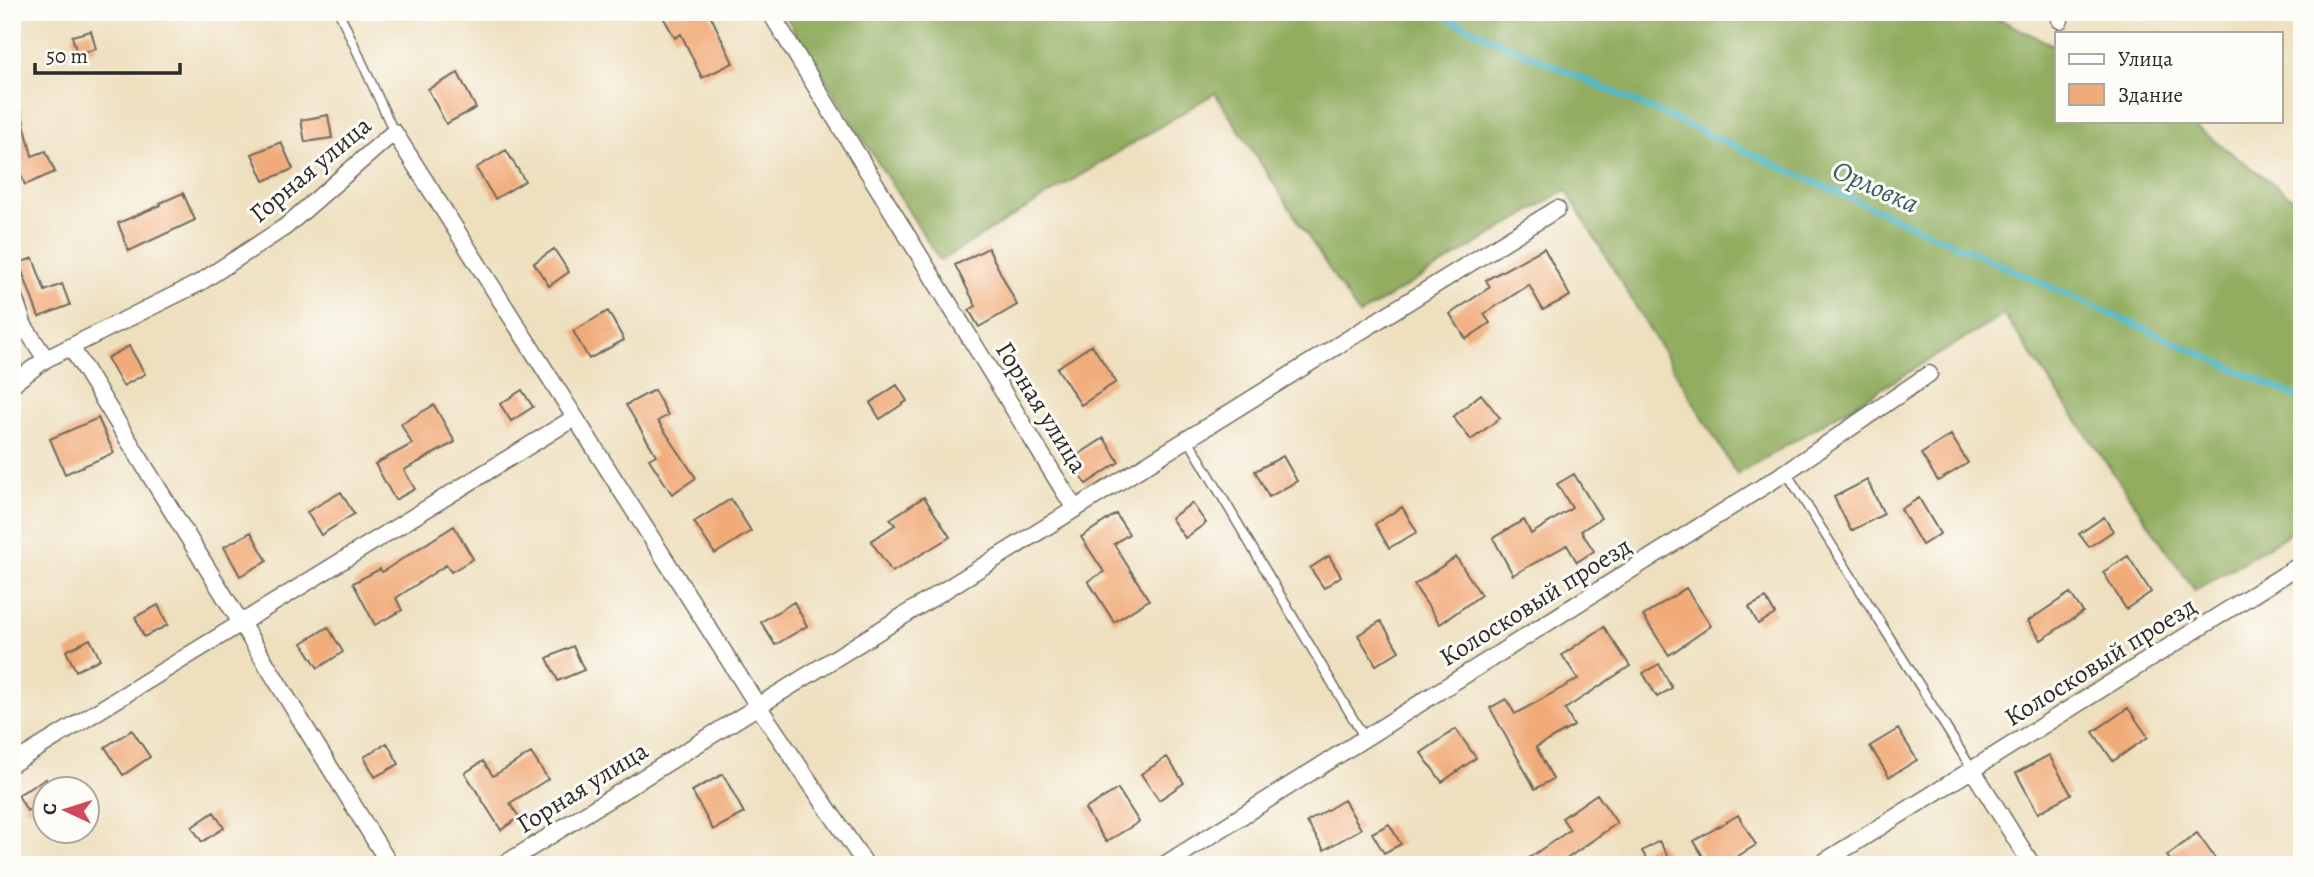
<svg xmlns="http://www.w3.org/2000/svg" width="2314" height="877" viewBox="0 0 2314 877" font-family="Alegreya,serif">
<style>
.forest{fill:#92ad60;stroke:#5e6c46;stroke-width:2}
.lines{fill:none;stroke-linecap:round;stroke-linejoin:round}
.stream{stroke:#4eb9ca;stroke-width:6}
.building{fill:#f1ab79}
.lane-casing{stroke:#6f6a5e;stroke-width:11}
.street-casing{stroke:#6f6a5e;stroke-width:19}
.lane{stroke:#fff;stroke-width:8}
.street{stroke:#fff;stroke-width:16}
.labels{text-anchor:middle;stroke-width:6;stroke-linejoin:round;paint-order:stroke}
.street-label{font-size:26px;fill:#2b2b2b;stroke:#fdfcf7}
.water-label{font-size:28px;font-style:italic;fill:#375d63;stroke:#fdfcf7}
</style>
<rect width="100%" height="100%" fill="#fdfcf7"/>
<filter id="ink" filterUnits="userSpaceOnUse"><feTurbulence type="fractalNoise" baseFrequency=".0143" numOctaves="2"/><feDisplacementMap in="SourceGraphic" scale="14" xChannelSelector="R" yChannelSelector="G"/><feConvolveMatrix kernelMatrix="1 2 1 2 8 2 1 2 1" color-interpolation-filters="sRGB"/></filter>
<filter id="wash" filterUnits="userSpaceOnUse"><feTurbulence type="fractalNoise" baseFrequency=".00686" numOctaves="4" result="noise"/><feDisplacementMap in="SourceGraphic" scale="28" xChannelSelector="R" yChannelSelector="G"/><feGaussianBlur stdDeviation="1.57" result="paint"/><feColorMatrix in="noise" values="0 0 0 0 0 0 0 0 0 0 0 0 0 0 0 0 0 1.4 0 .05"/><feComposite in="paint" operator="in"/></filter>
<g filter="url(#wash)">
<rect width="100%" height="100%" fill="#eedfbe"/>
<path class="forest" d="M783,12H1984L2057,47V121H2188L2302,205V526L2195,591L2004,315L1737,475L1566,190L1359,315L1215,93L940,261Z"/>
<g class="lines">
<path class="stream" d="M1433,12L2302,399"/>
</g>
<g id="blocks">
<path class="building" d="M671,12H709L733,63L702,78L681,34L675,38L663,17Z
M91,31L96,49L77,54L72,36Z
M458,73L476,108L446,124L428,89Z
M18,99L32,156L46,151L55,172L25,185L12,154V100Z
M328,115L332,138L305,142L301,120Z
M281,142L293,169L264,181L252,154Z
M506,150L525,181L495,199L476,168Z
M183,193L195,220L129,251L118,223L161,205L160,203Z
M988,248L1017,305L979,327L969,310L976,306L955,265Z
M1544,248L1570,296L1543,310L1529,285L1484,314L1490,323L1466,339L1450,314L1490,287L1486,280Z
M554,249L569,272L549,286L534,263Z
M33,258L45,291L62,284L70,305L39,317L19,263Z
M608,311L624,340L589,359L573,331Z
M1092,345L1116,382L1081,405L1057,368Z
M129,346L145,374L123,386L107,358Z
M897,385L907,401L880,419L870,403Z
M522,390L533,407L511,421L500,404Z
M654,390L668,415L658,421L696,478L672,494L649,459L656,455L626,405Z
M1481,394L1500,418L1471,440L1453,417Z
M434,405L455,442L404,470L415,489L395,500L375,464L412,444L401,424Z
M98,418L114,453L65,474L50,439Z
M1951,435L1968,463L1938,481L1921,454Z
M1104,438L1119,462L1086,484L1070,460Z
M1283,456L1297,481L1269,497L1255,471Z
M1574,474L1601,518L1581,531L1594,551L1577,562L1567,545L1513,575L1493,538L1524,520L1531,534L1572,508L1557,484Z
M1867,480L1884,514L1851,531L1834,497Z
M341,492L354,514L321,535L307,512Z
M924,497L950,537L892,572L871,541L895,525L890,519Z
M1919,498L1940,534L1922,545L1901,509Z
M731,499L751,531L715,554L694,522Z
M1192,503L1206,523L1185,538L1171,518Z
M1402,507L1417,532L1389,548L1375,524Z
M1116,514L1129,534L1114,544L1149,600L1114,622L1088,581L1104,572L1081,537Z
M2104,517L2113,531L2089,547L2079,534Z
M454,526L473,559L451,572L446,565L396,598L402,610L375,625L353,583L380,569L382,572Z
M251,532L267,561L240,576L224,547Z
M1329,556L1341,576L1324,588L1310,568Z
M2128,556L2151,592L2126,609L2103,572Z
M1456,557L1481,595L1440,624L1414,585Z
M1686,588L1711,626L1669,655L1643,616Z
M2070,593L2083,612L2041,640L2028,621Z
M1766,598L1775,614L1758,624L1749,607Z
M794,602L807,626L775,645L761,622Z
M158,605L168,625L144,637L135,617Z
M1381,621L1399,651L1376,665L1358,635Z
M328,627L343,652L318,668L302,643Z
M1604,627L1630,666L1565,709L1574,726L1536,747L1553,779L1535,789L1490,708L1506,699L1515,714L1578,679L1562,655Z
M90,639L100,659L76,671L66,651Z
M573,646L584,670L558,681L547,658Z
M1659,664L1672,688L1657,697L1643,673Z
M2128,708L2148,737L2113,761L2093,732Z
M1456,729L1476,758L1442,782L1421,753Z
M1898,729L1917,760L1889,777L1870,746Z
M132,730L150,757L123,775L105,747Z
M387,743L399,764L375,777L364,757Z
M531,753L548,779L510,803L519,817L501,830L465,773L483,761L493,776Z
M2049,755L2071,794L2038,813L2016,773Z
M1167,757L1184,783L1159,800L1141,774Z
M723,774L744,813L713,830L692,791Z
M46,779V800L27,811L18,795Z
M1118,789L1139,822L1106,842L1085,809Z
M1597,794L1617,823L1558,865H1518L1570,830L1562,818Z
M1344,800L1361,829L1324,850L1307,822Z
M214,812L224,828L202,842L192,827Z
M1738,815L1756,845L1723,865H1708L1694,841Z
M1389,824L1401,844L1384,853L1372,833Z
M2197,833L2215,858L2206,865H2174L2167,856Z
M1659,841L1673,865H1650L1642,851Z"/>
</g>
</g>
<g filter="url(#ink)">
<use href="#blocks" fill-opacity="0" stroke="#6f6a5e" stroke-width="2"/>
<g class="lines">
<defs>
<path id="lane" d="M339,12L394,132
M1188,439L1364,737
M1786,472L1972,769"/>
<path id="street" d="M770,12L1075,509
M2059,12L2060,20
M12,291L24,326L46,359
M71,347L390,865
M12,384L46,359L199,283L285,227L394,132L758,706L866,865
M12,764L574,418
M1972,769L2032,865
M503,865L1557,209
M1164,865L1786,472L1929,374
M1819,865L2300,565"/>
</defs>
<use href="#lane" class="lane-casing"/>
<use href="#street" class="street-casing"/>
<use href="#lane" class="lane"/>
<use href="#street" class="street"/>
</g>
</g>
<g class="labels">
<g class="street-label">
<text transform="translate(310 169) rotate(-40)" y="9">Горная улица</text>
<text transform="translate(1042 407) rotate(58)" y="9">Горная улица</text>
<text transform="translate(1535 601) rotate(-32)" y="9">Колосковый проезд</text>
<text transform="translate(2100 661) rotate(-32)" y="9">Колосковый проезд</text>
<text transform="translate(582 787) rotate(-32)" y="9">Горная улица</text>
</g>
<g class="water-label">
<text transform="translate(1876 186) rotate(24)" y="10">Орловка</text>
</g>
</g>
<rect width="2314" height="877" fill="none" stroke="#fdfcf7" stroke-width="42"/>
<rect x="2055" y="32" width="228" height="91" fill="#fdfcf7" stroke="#a9a8a5" stroke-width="2"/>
<rect x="2069" y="54" width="35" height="10" fill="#ffffff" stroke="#a9a8a5" stroke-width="2"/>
<text x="2118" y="66" font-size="21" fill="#2b2b2b">Улица</text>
<rect x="2069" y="84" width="35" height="21" fill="#f1ab79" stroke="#a9a8a5" stroke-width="2"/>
<text x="2118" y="102" font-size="21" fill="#2b2b2b">Здание</text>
<g transform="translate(66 810) rotate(274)"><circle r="33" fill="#fdfcf7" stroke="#a9a8a5" stroke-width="2"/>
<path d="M0-5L12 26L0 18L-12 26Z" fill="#d1495b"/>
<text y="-10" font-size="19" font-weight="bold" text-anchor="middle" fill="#2b2b2b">С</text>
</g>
<path d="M35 63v10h145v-10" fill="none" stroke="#2b2b2b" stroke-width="3.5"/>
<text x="46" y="63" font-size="21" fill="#2b2b2b" stroke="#fdfcf7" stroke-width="5" paint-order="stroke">50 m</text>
</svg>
